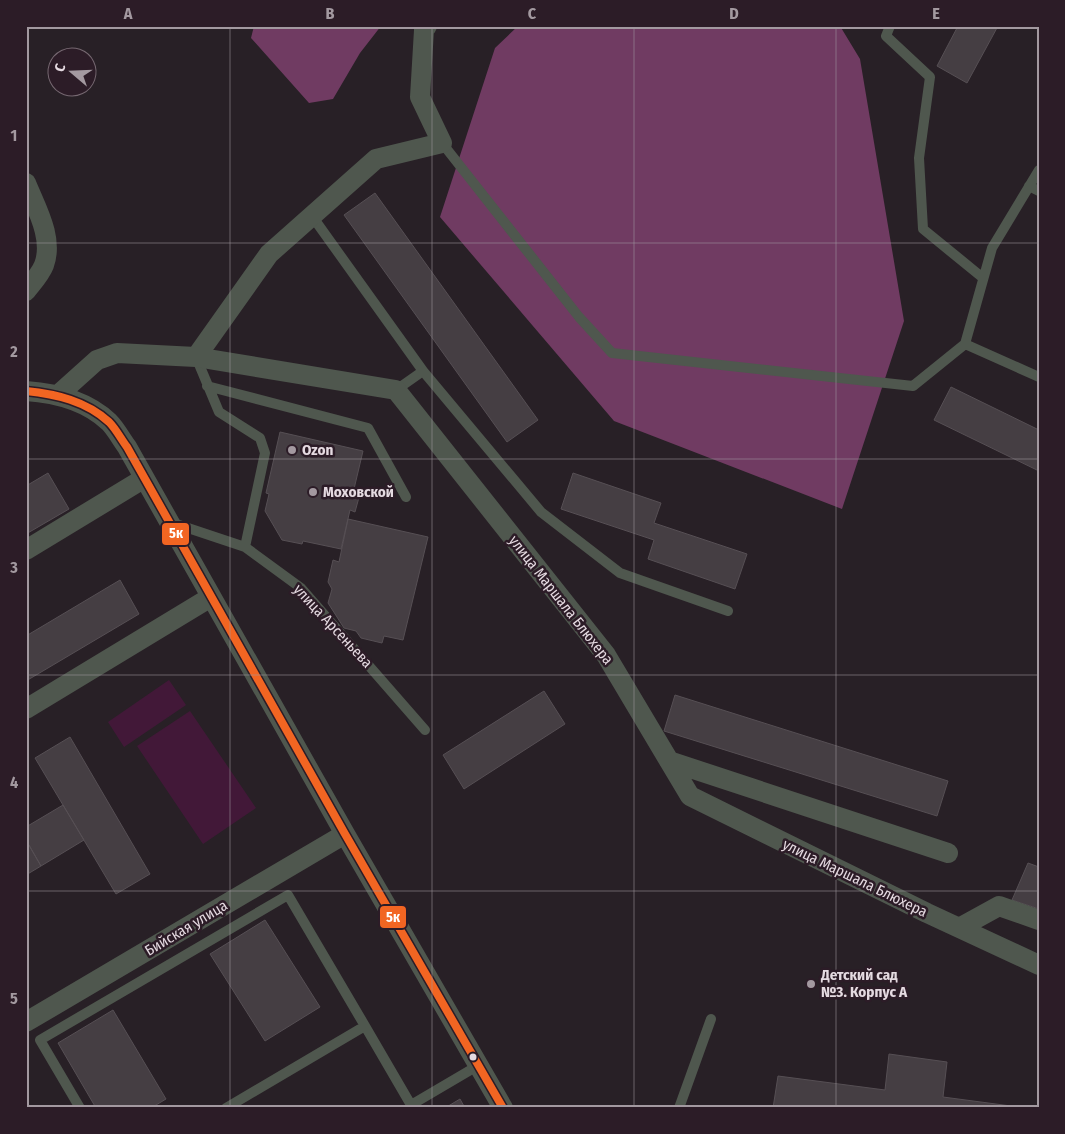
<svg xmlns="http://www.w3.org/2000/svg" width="1065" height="1134" viewBox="0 0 1065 1134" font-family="'Fira Sans Condensed',sans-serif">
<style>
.green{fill:#421838}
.forest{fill:#703b62}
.building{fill:#453e43;stroke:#564f54}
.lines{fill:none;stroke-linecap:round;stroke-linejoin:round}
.service{stroke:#4f574e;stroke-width:10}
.minor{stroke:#4f574e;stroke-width:20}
.bus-1-casing{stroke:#2c1c27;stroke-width:11}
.bus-1{stroke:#f26522;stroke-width:8}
.grid{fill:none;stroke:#a399a0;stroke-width:1;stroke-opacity:0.55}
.poi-dot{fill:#a399a0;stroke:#2c1c27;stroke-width:2}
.bus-dot{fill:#e5dae1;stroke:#2c1c27;stroke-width:2}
.labels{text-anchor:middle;stroke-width:5;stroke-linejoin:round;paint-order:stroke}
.poi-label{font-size:15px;font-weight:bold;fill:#e5dae1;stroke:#2c1c27;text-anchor:start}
.street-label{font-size:15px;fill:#e5dae1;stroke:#2c1c27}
.line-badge{stroke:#2c1c27;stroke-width:2}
.badge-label{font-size:14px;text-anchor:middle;font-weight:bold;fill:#fff}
.neatline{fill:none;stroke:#a399a0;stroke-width:2}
.grid-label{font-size:16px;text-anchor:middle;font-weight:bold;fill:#a399a0}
</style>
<rect width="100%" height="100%" fill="#282026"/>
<path class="green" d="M169,680L186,705L124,747L108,722Z
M190,711L256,808L203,844L137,746Z"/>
<path class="forest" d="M254,26H381L360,53L333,99L309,103L251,38Z
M518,26H840L860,59L904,321L842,509L614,421L440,217L495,48Z"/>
<path class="building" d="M958,26H998L967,83L937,66Z
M375,193L538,420L507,442L344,215Z
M951,387L1039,430V471L934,420Z
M280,432L363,451L354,489L361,490L355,512L350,510L341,549L303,541L302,544L282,540L265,511L269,494L266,493Z
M48,473L69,509L26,534V486Z
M573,473L661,503L654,523L747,554L735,589L648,559L654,540L561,509Z
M348,519L428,537L403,640L384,636L382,643L361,638L356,631L344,628L328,603L332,589L328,582L333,560L339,562Z
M120,580L139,614L26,681V636Z
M544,691L565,724L464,789L443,755Z
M675,695L948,781L937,816L664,731Z
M70,737L150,874L116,894L35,758Z
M63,805L84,840L41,866L26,840V827Z
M26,840L41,866L26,875Z
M1028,863L1039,867V909L1012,900Z
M265,920L320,1007L265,1041L210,954Z
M113,1010L166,1099L151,1108H96L58,1043Z
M889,1054L947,1062L943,1097L1026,1108H773L778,1076L885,1090Z
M460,1099L465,1108H445Z"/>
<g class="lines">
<path class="service" d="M890,26L886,36L930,77L919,158L923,229L983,278
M442,143L579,317L612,353L913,386L965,344L992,248L1039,170
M1029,186L1039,191
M312,216L423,371L396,390
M965,344L1039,377
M196,357L219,412L260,438L265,453L245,547
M423,371L541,512L620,573L728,611
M207,386L368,428L406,497
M170,522L245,547L301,588L425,730
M80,1108L40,1040L288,895L365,1026
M226,1108L365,1026L411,1105L479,1065
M679,1108L711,1019"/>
<path class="minor" d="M26,183C36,208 54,238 44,265C40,275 32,283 26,291
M196,357L269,254L376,159L442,143L420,97L424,30L427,26
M26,391C55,393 87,401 109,422C116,429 121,439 127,447L345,834L503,1108
M58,395L97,360L117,353L196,357L396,390L606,655L690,796L927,913L1039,965
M26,550L143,479
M26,709L211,597
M669,761L948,853
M959,928L999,906L1039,920
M26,1022L345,834"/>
<defs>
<path id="bus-1" d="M26,391C56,394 86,401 109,422C116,429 121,439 127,447L345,834L503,1108"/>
</defs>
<use href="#bus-1" class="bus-1-casing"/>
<use href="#bus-1" class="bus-1"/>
</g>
<path class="grid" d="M230,26V1108M432,26V1108M634,26V1108M836,26V1108M26,243H1039M26,459H1039M26,675H1039M26,891H1039"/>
<g class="poi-dot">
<circle cx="292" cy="450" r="5"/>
<circle cx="313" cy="492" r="5"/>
<circle cx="811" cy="984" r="5"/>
</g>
<circle class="bus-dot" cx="473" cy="1057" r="4.5"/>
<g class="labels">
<g class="poi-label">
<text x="302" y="455">Ozon</text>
<text x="323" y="497">Моховской</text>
<text x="821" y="980">Детский сад<tspan x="821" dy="17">№3. Корпус А</tspan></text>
</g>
<g class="street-label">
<text transform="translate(561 600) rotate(52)" y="5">улица Маршала Блюхера</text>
<text transform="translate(333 626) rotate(47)" y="5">улица Арсеньева</text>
<text transform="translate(855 878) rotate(26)" y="5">улица Маршала Блюхера</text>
<text transform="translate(186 928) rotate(-31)" y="5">Бийская улица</text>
</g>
</g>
<g class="line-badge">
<rect x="161" y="522" width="29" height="24" rx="5" fill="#f26522"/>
<rect x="379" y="905" width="28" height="24" rx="5" fill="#f26522"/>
</g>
<g class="badge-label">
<text x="176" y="538">5к</text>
<text x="393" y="922">5к</text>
</g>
<rect width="1065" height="1134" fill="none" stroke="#2c1c27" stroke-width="55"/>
<g transform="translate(72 72) rotate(289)"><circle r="24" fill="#2c1c27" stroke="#766871"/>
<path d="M0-4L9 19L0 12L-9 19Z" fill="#a399a0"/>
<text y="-8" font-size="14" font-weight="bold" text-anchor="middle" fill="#e5dae1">С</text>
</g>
<rect x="28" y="28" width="1010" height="1078" class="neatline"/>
<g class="grid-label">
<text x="128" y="19">A</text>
<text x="330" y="19">B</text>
<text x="532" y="19">C</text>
<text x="734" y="19">D</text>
<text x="936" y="19">E</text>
<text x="14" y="141">1</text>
<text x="14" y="357">2</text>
<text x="14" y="573">3</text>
<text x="14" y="788">4</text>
<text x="14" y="1004">5</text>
</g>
</svg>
